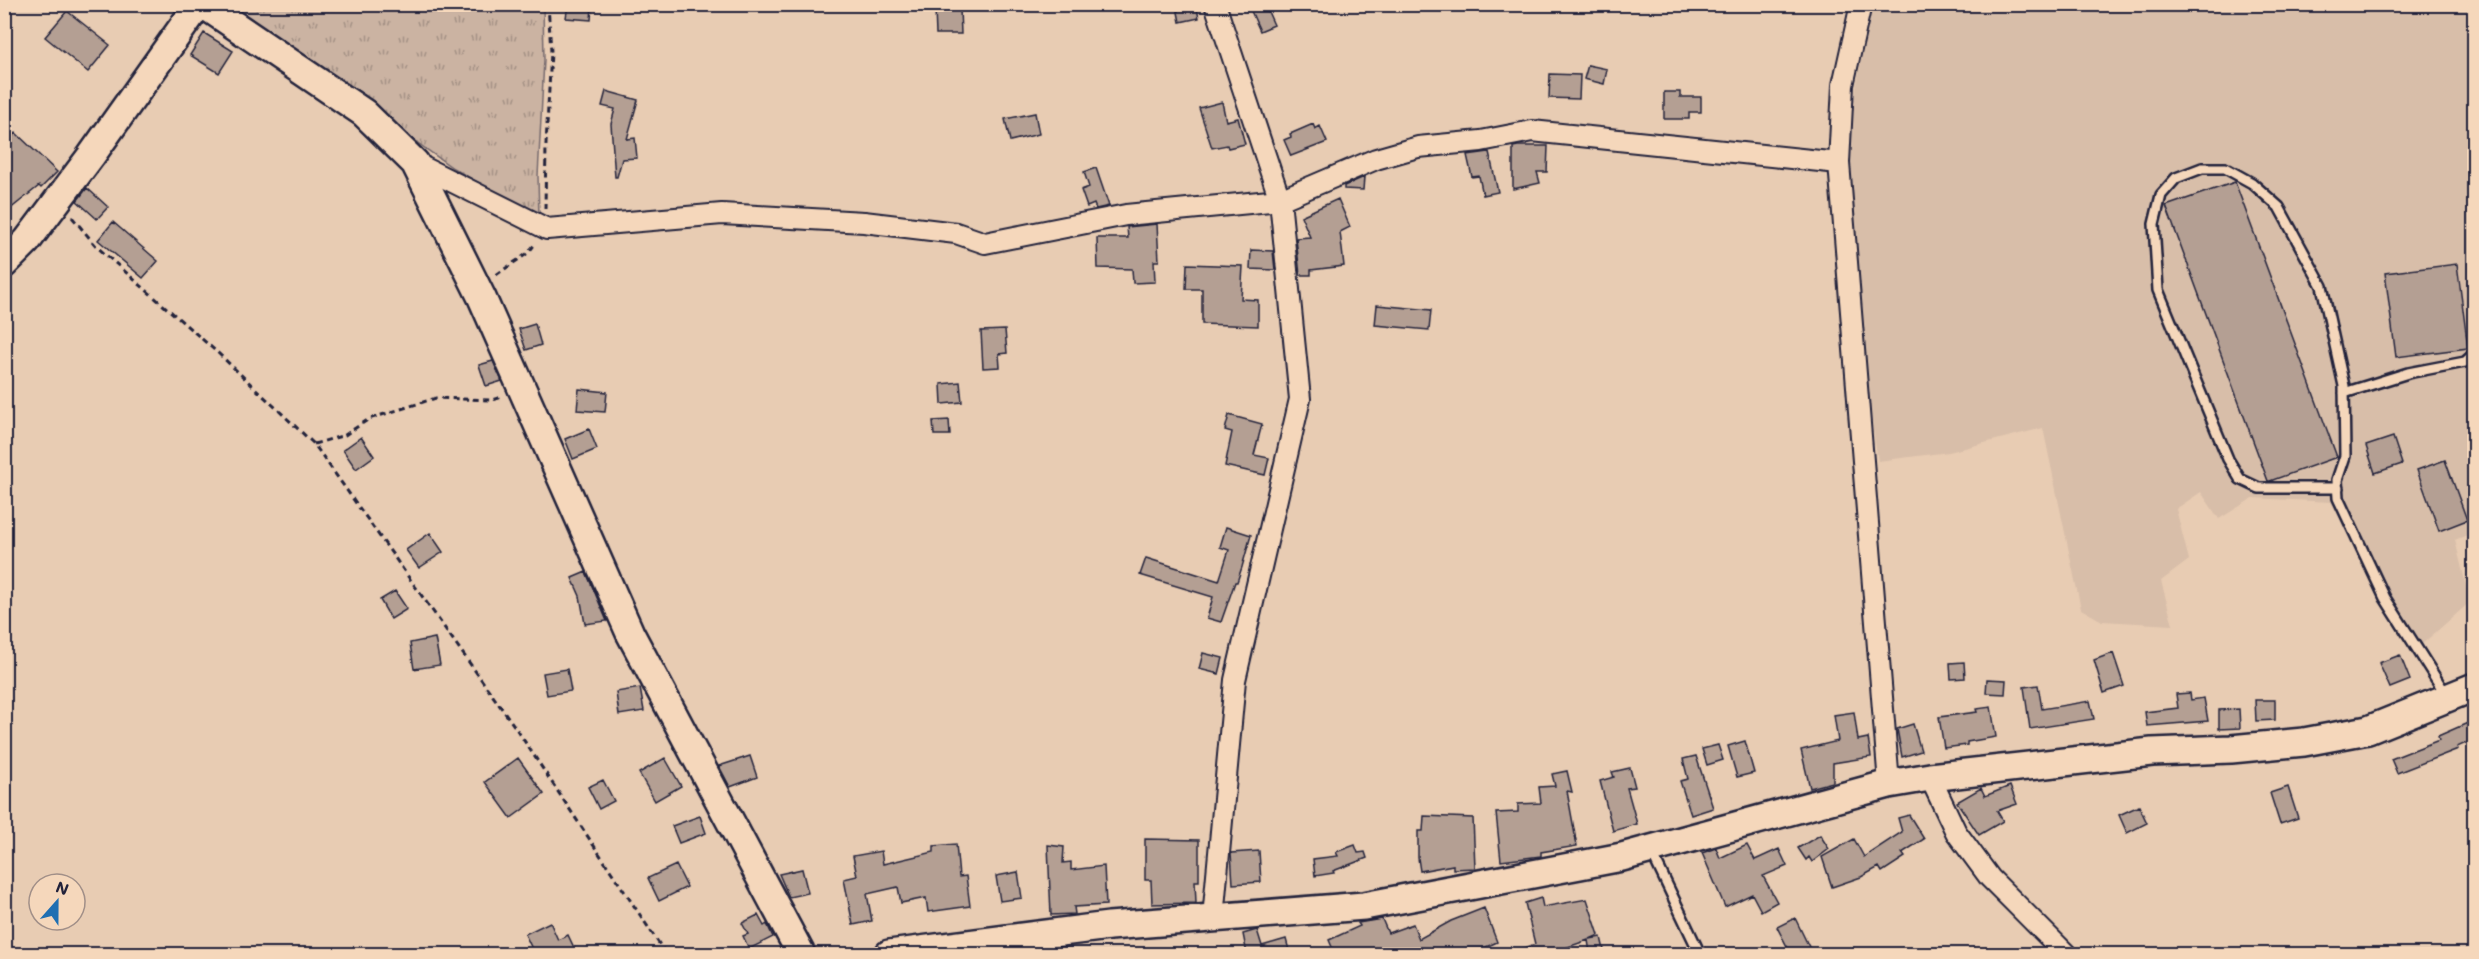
<svg xmlns="http://www.w3.org/2000/svg" width="2479" height="959" viewBox="0 0 2479 959" font-family="Mali,sans-serif">
<style>
.built{fill:#d8bea9}
.grass{fill:url(#grass-tufts);stroke:#766a6e;stroke-width:1.5}
.building{fill:#b49f93;stroke:#22223b;stroke-width:1.5}
.lines{fill:none;stroke-linecap:round;stroke-linejoin:round}
.lane-casing{stroke:#22223b;stroke-width:14}
.street-casing{stroke:#22223b;stroke-width:24}
.secondary-casing{stroke:#22223b;stroke-width:32}
.path{stroke:#22223b;stroke-width:3;stroke-dasharray:6 4.5;stroke-linecap:butt}
.lane{stroke:#f5d7bb;stroke-width:9}
.street{stroke:#f5d7bb;stroke-width:20}
.secondary{stroke:#f5d7bb;stroke-width:27}
</style>
<defs>
<pattern id="grass-tufts" width="24" height="20" patternUnits="userSpaceOnUse" patternTransform="scale(1.5)"><rect width="24" height="20" fill="#cbb3a2"/><path d="M3 7l-1-3M5 7V3M7 7l1-3M15 17l-1-3M17 17v-4M19 17l1-3" fill="none" stroke="#a49185"/></pattern>
</defs>
<rect width="100%" height="100%" fill="#e8ccb3"/>
<filter id="ink" filterUnits="userSpaceOnUse"><feTurbulence type="fractalNoise" baseFrequency=".0167" numOctaves="2"/><feDisplacementMap in="SourceGraphic" scale="12" xChannelSelector="R" yChannelSelector="G"/><feConvolveMatrix kernelMatrix="1 2 1 2 8 2 1 2 1" color-interpolation-filters="sRGB"/></filter>
<g filter="url(#ink)">
<path class="built" d="M1871,5H2474V532L2455,540L2470,602L2412,653L2331,502L2253,498L2219,519L2201,492L2176,509L2189,560L2161,581L2173,625L2102,621L2081,609L2043,428L1949,452L1878,461L1858,333L1845,149Z"/>
<path class="grass" d="M232,4L543,5L544,60L538,176L539,218L453,168L229,9Z"/>
<path class="building" d="M568,4L592,6L591,20L566,18Z
M1189,4H1196L1199,18L1180,22L1177,7Z
M1265,5L1274,25L1260,31L1251,11Z
M935,9H960L961,34H936Z
M67,11L110,45L88,72L45,37Z
M204,33L233,51L219,73L190,55Z
M1588,65L1607,69L1604,84L1584,79Z
M1550,74L1580,75L1579,99L1549,98Z
M606,91L638,100L627,139L635,138L637,158L622,159L617,177H615L611,124L615,109L602,106Z
M1664,92H1680V97H1701V112H1689V119H1664Z
M1222,102L1226,121L1238,118L1245,144L1228,148L1227,145L1212,148L1199,108Z
M1035,113L1039,134L1010,141L1005,119Z
M1313,124L1315,129L1320,126L1327,142L1291,156L1284,140L1291,137L1290,134Z
M16,133L57,172L41,188L39,186L4,214V145Z
M1518,146H1548L1547,172H1537L1540,183L1513,189V147Z
M1489,152L1498,192L1483,195L1479,176L1472,177L1467,155Z
M1096,168L1109,206L1096,209L1094,204L1087,207L1081,190L1089,187L1084,172Z
M1364,177L1363,190L1344,189V186Z
M2235,182L2337,457L2270,481H2268L2166,206Z
M87,188L108,207L97,219L77,201Z
M1338,199L1350,227L1340,232L1344,266L1311,270V275H1300L1296,238L1310,237L1301,216Z
M113,222L158,261L143,278L98,240Z
M1157,224L1159,261H1154L1155,282L1133,283L1132,269L1098,268L1097,238H1128L1127,227Z
M1251,250L1273,251L1275,270L1250,269Z
M1187,264L1243,266L1241,299L1258,300V326L1202,324V289H1186Z
M2457,264L2468,348L2396,357L2385,273Z
M1377,305L1431,310L1429,330L1375,325Z
M535,324L541,345L526,350L519,329Z
M1005,330L1007,353L999,354L1000,367L983,368L981,331Z
M493,361L502,381L486,386L479,365Z
M960,382L962,402L942,404L941,384Z
M579,389L607,392L605,412L577,410Z
M1229,415L1262,424L1254,455L1269,458L1265,475L1225,466L1232,432L1225,430Z
M949,420L950,435H934L933,421Z
M589,429L597,449L573,459L565,439Z
M361,437L374,456L356,469L343,450Z
M2393,437L2402,464L2375,473L2366,446Z
M2445,460L2467,520L2439,531L2417,470Z
M1226,527L1251,535L1242,567L1237,582H1235L1221,622L1207,618L1213,597L1140,575L1146,558L1219,581L1229,550L1220,547Z
M430,533L443,552L419,568L406,550Z
M586,572L607,621L585,624L580,596L572,578Z
M395,591L407,609L391,619L380,600Z
M435,638L440,665L414,669L410,643Z
M1203,653L1223,658L1219,674L1199,669Z
M2113,653L2124,686L2104,693L2094,660Z
M2400,655L2410,680L2390,688L2379,663Z
M1964,662L1965,678L1951,679L1950,663Z
M567,669L571,691L547,695L543,673Z
M1987,679L2006,680L2005,694L1986,693Z
M2038,685L2042,709L2090,701L2094,719L2030,729L2024,687Z
M640,688L644,711L619,715L616,692Z
M2190,693L2191,700L2204,698L2208,721L2147,726L2145,712L2178,708L2176,694Z
M2255,700H2275V720L2256,721Z
M1991,707L1996,737L1967,742V745L1944,748L1939,717L1977,712L1976,709Z
M2239,709L2240,728L2219,729V710Z
M1854,712L1858,740L1868,738L1871,757L1833,763V782L1810,788L1801,750L1838,741L1834,715Z
M2470,722L2475,731V739L2457,747L2458,749L2397,773L2391,759L2439,740L2438,736Z
M1913,724L1921,751L1902,757L1897,729Z
M1745,741L1754,773L1737,777L1728,746Z
M1718,745L1723,760L1707,765L1702,749Z
M750,756L757,777L730,787L719,766Z
M1696,756L1713,808L1691,815L1680,781L1688,779L1683,759Z
M518,758L544,794L511,818L485,782Z
M665,758L681,786L655,801L639,773Z
M1630,768L1635,787L1627,788L1637,824L1613,831L1600,781L1614,777L1612,772Z
M1567,771L1572,792L1567,791L1577,846L1541,852V856L1501,861L1496,813L1518,812V804L1541,803L1539,787L1555,786L1552,774Z
M603,780L614,801L599,809L588,787Z
M2010,786L2017,804L1997,811L2003,821L1979,835L1957,802L1981,788L1985,796Z
M2288,787L2298,818L2280,824L2270,793Z
M2139,806L2147,823L2127,833L2119,815Z
M1909,815L1924,839L1902,853L1905,857L1882,872L1879,867L1861,877L1832,887L1822,857L1854,839L1864,857L1902,832L1898,818Z
M700,816L706,833L679,843L672,826Z
M1424,816L1473,818L1475,868L1453,869V865L1420,871L1418,858V831H1423Z
M1820,835L1829,849L1812,862L1809,857L1806,860L1798,848Z
M1145,839L1199,840V881H1195L1196,903L1152,904L1151,880H1145Z
M956,844L959,877L966,876L970,906L928,912L926,898L901,903L898,887L867,894L872,921L853,925L844,879L857,876L853,856L881,851L883,864L934,852V846Z
M1048,845L1064,847L1063,863L1071,862V870L1104,866L1106,905L1074,907L1075,914L1051,915Z
M1355,845L1358,853L1365,852L1367,858L1333,871L1334,873L1315,876L1313,859L1338,856L1336,852Z
M1747,845L1755,860L1779,849L1787,866L1763,876L1777,902L1761,911L1752,894L1725,907L1702,853L1716,848L1720,858Z
M1259,851L1261,882L1233,884L1231,853Z
M676,865L687,887L659,901L648,878Z
M802,869L808,893L789,897L779,874Z
M1018,872L1022,898L1000,901L996,876Z
M1541,898L1543,907L1587,899L1599,935L1590,939L1601,937L1604,950L1590,953L1588,940L1548,954H1510L1535,944L1525,903Z
M1484,908L1497,942L1471,954H1335L1329,940L1360,926L1358,923L1382,919L1388,933L1413,924L1419,939L1451,921Z
M758,915L764,926L767,924L773,937L749,949L743,936L748,934L742,923Z
M1795,918L1811,951L1804,954H1791L1777,927Z
M550,922L558,940L568,935L577,954H525L533,951L525,934Z
M1257,930L1262,946L1286,939L1290,954H1247L1243,934Z"/>
<g class="lines">
<defs>
<path id="lane" d="M2344,393L2408,373L2465,362L2474,354
M2338,488H2259L2240,479L2228,459L2158,290L2154,224L2161,195L2176,178L2202,168H2225L2252,183L2279,207L2322,286L2344,386L2345,456L2337,480L2338,498L2385,598L2447,696
M1651,851L1700,954"/>
<path id="street" d="M415,163L547,229L722,214L864,222L956,233L985,243L1126,215L1280,200L1376,159L1418,147L1481,141L1532,131L1839,163L1889,784
M1839,163L1843,85L1861,4
M1930,777L1956,832L1990,878L2066,954
M1213,918L1235,680L1300,399L1280,200L1215,4"/>
<path id="secondary" d="M203,4L364,113L415,163L482,298L630,633L801,954
M4,264L27,241L91,156L199,4
M889,954L1109,926L1364,906L1622,857L1889,784L1930,777L2152,752L2231,749L2304,742L2368,730L2474,687"/>
</defs>
<use href="#lane" class="lane-casing"/>
<use href="#street" class="street-casing"/>
<use href="#secondary" class="secondary-casing"/>
<path class="path" d="M545,209L546,144L551,52L548,4
M72,217L97,247L218,353L314,444L515,727L666,954
M496,275L528,253L535,244
M314,444L345,435L369,419L436,398L492,400L501,397"/>
<use href="#lane" class="lane"/>
<use href="#street" class="street"/>
<use href="#secondary" class="secondary"/>
</g>
</g>
<rect width="2479" height="959" fill="none" stroke="#f5d7bb" stroke-width="24"/>
<rect x="12" y="12" width="2455" height="935" fill="none" stroke="#22223b" stroke-width="2" filter="url(#ink)"/>
<g transform="translate(57 902) rotate(21)"><circle r="28" fill="#f5d7bb" stroke="#a18f88" stroke-width="1.5"/>
<path d="M0-4.5L10 22L0 15L-10 22Z" fill="#1f6fb2"/>
<text y="-9" font-size="16" font-weight="bold" text-anchor="middle" fill="#22223b">N</text>
</g>
</svg>
